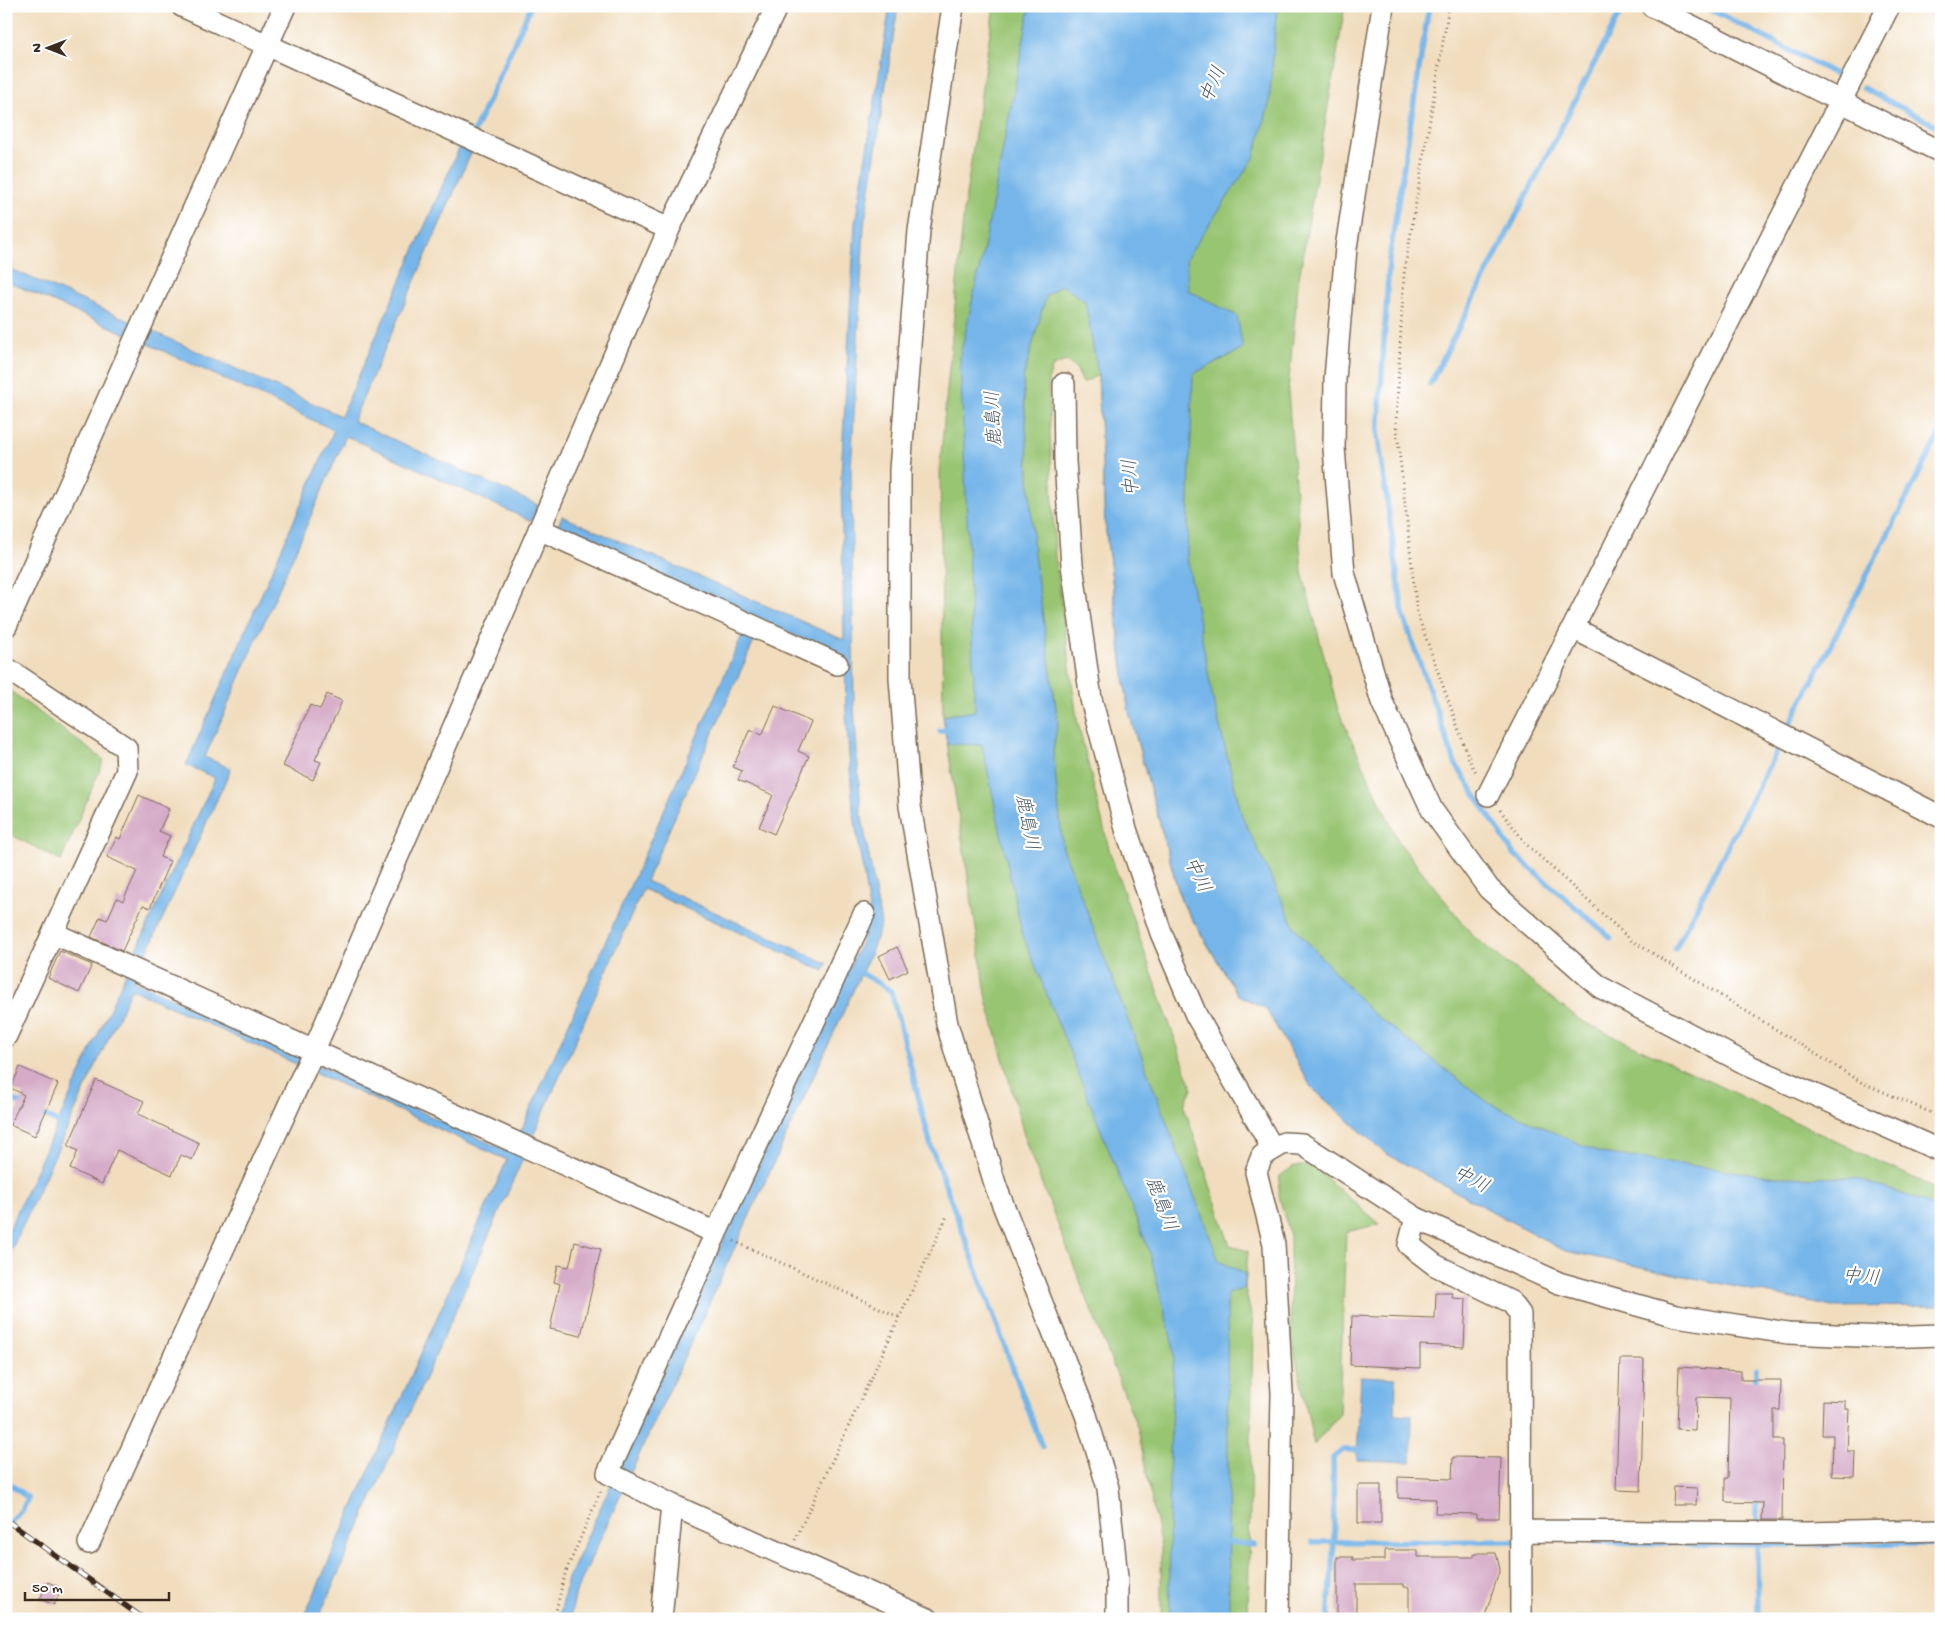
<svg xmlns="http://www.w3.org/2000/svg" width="1947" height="1625" viewBox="0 0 1947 1625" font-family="'Gochi Hand','Klee One',sans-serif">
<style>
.green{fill:#98c572;stroke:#6a7848}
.water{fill:#75b5e9;stroke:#587084}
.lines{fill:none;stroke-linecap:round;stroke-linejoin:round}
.stream{stroke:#75b5e9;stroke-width:5.5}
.building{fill:#d5abc8}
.minor-casing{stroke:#7b6956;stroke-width:24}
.path{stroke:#7b6956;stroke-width:3;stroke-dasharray:1 4;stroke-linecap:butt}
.minor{stroke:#fff;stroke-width:21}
.rail-casing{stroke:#3b2a1e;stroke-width:5.5}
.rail{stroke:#fff;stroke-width:4;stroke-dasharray:11;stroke-linecap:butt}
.labels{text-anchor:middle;stroke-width:4.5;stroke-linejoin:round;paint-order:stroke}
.water-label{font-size:19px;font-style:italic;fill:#4f5b65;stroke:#fff}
</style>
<rect width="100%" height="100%" fill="#fff"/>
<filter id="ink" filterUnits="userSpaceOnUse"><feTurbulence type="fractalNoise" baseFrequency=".02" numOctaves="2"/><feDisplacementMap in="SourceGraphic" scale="10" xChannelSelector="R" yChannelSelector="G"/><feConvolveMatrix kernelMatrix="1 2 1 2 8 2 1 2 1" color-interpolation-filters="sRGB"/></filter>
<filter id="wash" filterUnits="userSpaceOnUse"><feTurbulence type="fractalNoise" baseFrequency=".0096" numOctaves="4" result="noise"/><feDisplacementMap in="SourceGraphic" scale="20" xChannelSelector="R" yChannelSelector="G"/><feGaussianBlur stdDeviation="1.12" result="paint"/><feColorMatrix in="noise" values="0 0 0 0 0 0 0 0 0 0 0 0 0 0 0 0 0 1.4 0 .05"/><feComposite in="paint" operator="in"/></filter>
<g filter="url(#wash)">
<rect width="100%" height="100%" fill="#f1ddbe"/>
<path class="green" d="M994,6H1049L998,695L1189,1355L1187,1619H1161V1548L1138,1429L1027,1146L987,1000L943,716L940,464L964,209Z
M1248,6H1345L1298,284L1288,391L1302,572L1338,710L1398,841L1474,937L1578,1019L1941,1191V1271L1343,1071L1167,716L1178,197Z
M1116,191L1238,995L1181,901L1128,708L1105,523L1098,375L1083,383L1076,368L1066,361L1053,366L1048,381L1055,556L1077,719L1110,853L1192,1088L1184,1106L1230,1246L1248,1251L1245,1288L1253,1323L1248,1619H1212L1209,1299L1048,866L1003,351Z
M6,688L104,760L61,861L6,832Z
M1294,1166H1312L1380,1224L1346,1232L1339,1415L1314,1445L1291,1335L1290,1236L1278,1193L1280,1176Z"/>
<path class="water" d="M890,6H898L864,227L851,471L854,706L861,812L881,924L872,950L576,1592L570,1619H559L568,1578L860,944L870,916L853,809L846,713L845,658L556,530L562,516L844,640L841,474L855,224Z
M1030,6H1277L1269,105L1254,158L1186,259L1188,290L1237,316L1243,349L1193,374L1187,557L1213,699L1242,816L1295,928L1371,1012L1489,1103L1600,1153L1776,1177L1855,1178L1941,1207V1306L1832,1307L1565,1251L1385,1153L1311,1087L1266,1009L1238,995L1181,900L1128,708L1105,523L1098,374L1085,301L1061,285L1046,296L1023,379L1034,554L1058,722L1053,751L1063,848L1219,1261L1245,1274V1288L1227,1294L1229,1619H1170L1169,1478L1174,1350L1150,1253L1022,933L982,745L947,744L943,716L975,711L960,356L984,248Z
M460,146L472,151L353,421L538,505L531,521L346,436L205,757L231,769L134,981L511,1153L744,631L756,637L646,881L827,963L824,971L643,889L318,1619H303L507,1160L131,989L6,1262V1236L215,778L186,765L334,430L146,343L152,331L341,416Z
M6,267L132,322L126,334L6,281Z
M1361,1376L1396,1378L1395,1414L1412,1415L1411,1462L1357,1460Z"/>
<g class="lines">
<path class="stream" d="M1429,6L1389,260L1378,437L1403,615L1455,763L1513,853L1611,938
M1704,6L1841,77
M1863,88L1941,128
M473,134L531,6
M1430,384L1623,7
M1790,724L1941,431
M940,731L953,728
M1675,949L1776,752
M855,969L891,991L931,1146L1042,1447
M6,1096L27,1107
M37,1112L63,1125
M1756,1369V1387
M6,1481L28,1498L23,1508L6,1528
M1757,1496V1529
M1221,1541L1254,1545
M1312,1542L1516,1541
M1593,1542L1757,1545L1941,1544
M1757,1543L1758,1619
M1328,1619L1334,1540L1333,1458L1343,1450H1363"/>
</g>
<g id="blocks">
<path class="building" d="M327,694L342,701L315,760L321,762L313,780L283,766L310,705L320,709Z
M775,706L811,722L798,751L809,756L774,834L759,827L773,795L738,780L742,771L733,767L750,729L762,735Z
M139,795L169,809L159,831L170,836L160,857L170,861L150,908L143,905L122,951L91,937L100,917L107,920L117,898L123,901L137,871L107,857L117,837L120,839Z
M897,947L908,970L890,979L879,956Z
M60,951L92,965L79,993L48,978Z
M20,1067L58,1084L35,1136L10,1125L24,1095L11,1088Z
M96,1080L144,1101L138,1114L199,1143L192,1160L181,1155L172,1175L117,1150L102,1184L70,1169L78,1151L68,1146Z
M575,1242L601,1249L581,1336L550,1329L560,1284L554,1282L558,1265L569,1267Z
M1436,1293H1453L1452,1298L1466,1299L1464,1347L1420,1345V1368L1350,1365L1352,1316L1435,1319Z
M1620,1359H1644L1641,1491L1616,1490Z
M1679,1367L1741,1371V1380H1781L1780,1410H1774V1440H1783L1782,1520H1762L1763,1503L1725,1502V1478H1728L1730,1398L1696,1397L1695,1430L1677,1429Z
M1823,1400L1845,1401V1409H1849L1847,1451H1855L1854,1477L1832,1476L1833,1435H1822Z
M1453,1457L1501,1458L1499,1518H1476V1514L1435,1513L1436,1499L1398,1498V1477L1452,1479Z
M1358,1485H1381V1523H1358Z
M1674,1487L1697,1488L1696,1505H1673Z
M1385,1550H1418V1557H1474V1553H1496L1500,1569L1484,1619H1409V1587H1404V1584H1356V1619H1337V1557H1353V1560H1385Z
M48,1582L62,1588L54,1605L40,1599Z"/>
</g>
</g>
<g filter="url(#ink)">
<use href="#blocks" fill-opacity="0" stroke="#7b6956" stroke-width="1"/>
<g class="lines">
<defs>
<path id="minor" d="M182,6L669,229
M953,6L919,231L900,470V678L910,806L947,1024L996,1187L1086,1415L1108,1488L1117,1578V1619
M1383,6L1346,248L1335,379L1334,448L1344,573L1382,702L1432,810L1489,889L1600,987L1752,1067L1941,1151
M1652,6L1941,152
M1064,384L1065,461L1072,565L1091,699L1126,829L1161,933L1196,1015L1273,1149
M539,529L837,664
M6,626L285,6
M1573,628L1941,817
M6,668L126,748L127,771L53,933
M1488,795L1889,6
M864,914L716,1233L608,1473L672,1505L928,1619
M6,1036L53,933L716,1233
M1416,1218L1409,1245L1435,1265L1511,1302L1520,1314L1521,1619
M1521,1531L1807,1533L1941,1530
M89,1543L314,1050L669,229L777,6
M661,1619L672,1505
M1278,1619L1282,1393L1274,1244L1256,1172L1262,1156L1284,1143L1302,1144L1416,1218L1559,1283L1676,1316L1788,1333L1883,1337L1941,1335"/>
</defs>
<use href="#minor" class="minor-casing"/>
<path class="path" d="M1449,6L1404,274L1396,422L1417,613L1471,764L1477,774
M1500,810L1527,845L1631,940L1861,1082L1941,1117
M734,1241L899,1317
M795,1540L947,1216
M554,1619L565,1574L601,1490"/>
<use href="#minor" class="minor"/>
<defs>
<path id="rail" d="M6,1520L144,1619"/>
</defs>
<use href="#rail" class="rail-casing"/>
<use href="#rail" class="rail"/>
</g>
</g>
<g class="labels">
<g class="water-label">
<text transform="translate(1211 84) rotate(-67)" y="7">中川</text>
<text transform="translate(992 419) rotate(-93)" y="7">鹿島川</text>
<text transform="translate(1129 478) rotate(-94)" y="7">中川</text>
<text transform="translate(1029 822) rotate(79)" y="7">鹿島川</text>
<text transform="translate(1199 874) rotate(64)" y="7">中川</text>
<text transform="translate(1472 1178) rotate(27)" y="7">中川</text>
<text transform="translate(1163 1203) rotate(69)" y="7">鹿島川</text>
<text transform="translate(1861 1275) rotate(5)" y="7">中川</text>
</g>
</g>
<rect width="1947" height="1625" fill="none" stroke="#fff" stroke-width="25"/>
<g transform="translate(48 48) rotate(270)" stroke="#ffffff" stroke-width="4" paint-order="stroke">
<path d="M0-4L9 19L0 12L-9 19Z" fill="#3b2a1e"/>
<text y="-8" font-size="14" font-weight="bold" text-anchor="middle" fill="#3b2a1e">N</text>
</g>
<path d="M25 1592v8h144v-8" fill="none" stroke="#3b2a1e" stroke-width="2.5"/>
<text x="32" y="1592" font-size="15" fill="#3b2a1e" stroke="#ffffff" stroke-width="4" paint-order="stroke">50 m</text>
</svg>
